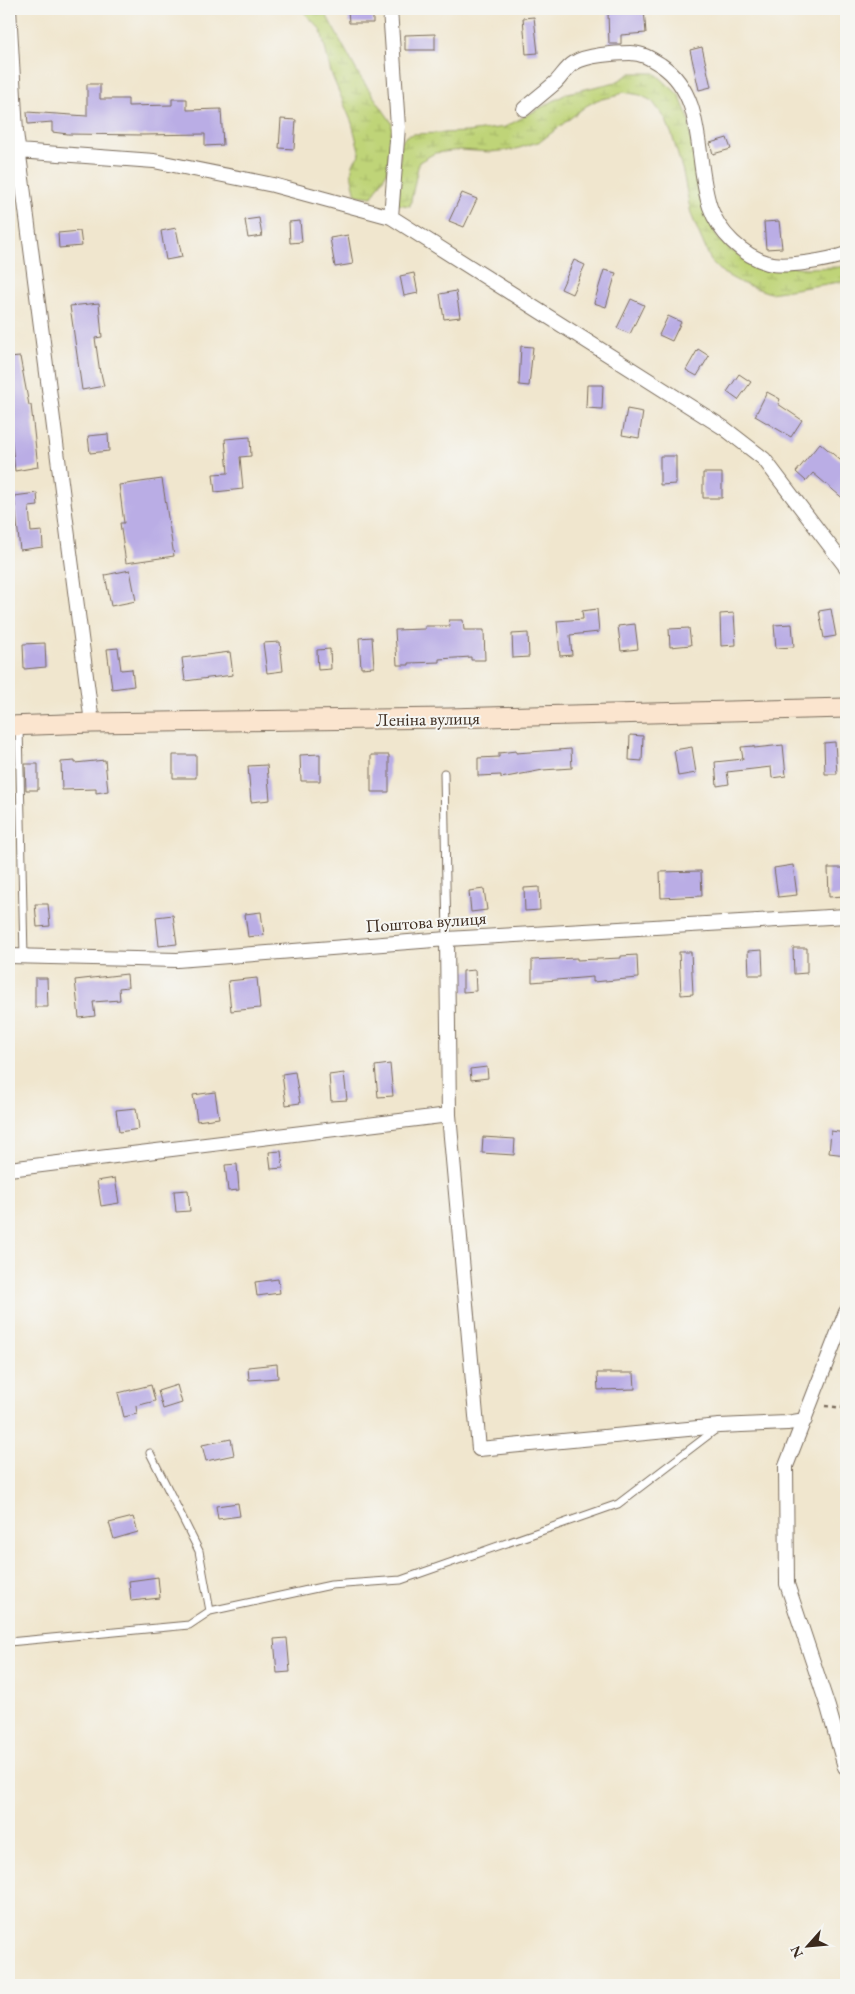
<svg xmlns="http://www.w3.org/2000/svg" width="855" height="1994" viewBox="0 0 855 1994" font-family="'EB Garamond',serif">
<style>
.wetland{fill:url(#wetland-marsh);stroke:#7d7f4b}
.building{fill:#baade5}
.lines{fill:none;stroke-linecap:round;stroke-linejoin:round}
.lane-casing{stroke:#7a6c5c;stroke-width:9}
.street-casing{stroke:#7a6c5c;stroke-width:16}
.secondary-casing{stroke:#7a6c5c;stroke-width:21}
.path{stroke:#7a6c5c;stroke-width:2.5;stroke-dasharray:4 4;stroke-linecap:butt}
.lane{stroke:#fff;stroke-width:7}
.street{stroke:#fff;stroke-width:14}
.secondary{stroke:#fbe5cf;stroke-width:19}
.labels{text-anchor:middle;stroke-width:4;stroke-linejoin:round;paint-order:stroke}
.street-label{font-size:18px;fill:#3b2a1e;stroke:#f6f6f2}
</style>
<defs>
<pattern id="wetland-marsh" width="20" height="14" patternUnits="userSpaceOnUse" patternTransform="scale(1.25)"><rect width="20" height="14" fill="#bfd478"/><path d="M1 5h8M5 5V1M11 12h8M15 12V8" fill="none" stroke="#a5b667"/></pattern>
</defs>
<rect width="100%" height="100%" fill="#f6f6f2"/>
<filter id="ink" filterUnits="userSpaceOnUse"><feTurbulence type="fractalNoise" baseFrequency=".02" numOctaves="2"/><feDisplacementMap in="SourceGraphic" scale="10" xChannelSelector="R" yChannelSelector="G"/><feConvolveMatrix kernelMatrix="1 2 1 2 8 2 1 2 1" color-interpolation-filters="sRGB"/></filter>
<filter id="wash" filterUnits="userSpaceOnUse"><feTurbulence type="fractalNoise" baseFrequency=".0096" numOctaves="4" result="noise"/><feDisplacementMap in="SourceGraphic" scale="20" xChannelSelector="R" yChannelSelector="G"/><feGaussianBlur stdDeviation="1.12" result="paint"/><feColorMatrix in="noise" values="0 0 0 0 0 0 0 0 0 0 0 0 0 0 0 0 0 1.4 0 .05"/><feComposite in="paint" operator="in"/></filter>
<g filter="url(#wash)">
<rect width="100%" height="100%" fill="#f0e6ce"/>
<path class="wetland" d="M301,9H323L359,75L392,123L387,172L372,197L356,195C352,178 347,168 360,154L352,123L331,73L321,30Z
M631,73H655L679,95L689,119L691,141L703,206L717,237L727,247L747,261L806,268L840,267L846,265V281L770,293L741,283L723,273L711,261L698,231L691,214L683,172L672,135L665,118L652,101L640,95L623,92L616,96L597,100L586,106L541,141L513,150L490,152L460,150L435,153L419,162L410,206L397,204L401,143L406,136L414,134L467,132L505,127L568,93L616,82Z"/>
<g id="blocks">
<path class="building" d="M348,9H373V23H349Z
M644,9L646,33L621,35V44H609L608,12Z
M534,17L538,53L526,54L523,18Z
M435,34V50H405V35Z
M702,47L711,87L699,90L690,50Z
M87,84H100V99H128V106L172,105V99H187V110L221,109L223,145L205,146V134L143,135L68,134L52,132V122L28,124L27,112L87,116Z
M281,119L296,120L294,149L279,148Z
M727,138L731,149L713,154L710,143Z
M462,193L477,199L464,227L449,221Z
M259,218L262,236L248,238L245,220Z
M300,221L302,242L290,243L289,222Z
M779,221L782,248L766,249L764,222Z
M176,228L182,257L166,260L161,231Z
M80,231L82,246L59,248L58,233Z
M348,235L353,264L335,267L330,238Z
M574,260L585,265L572,294L561,289Z
M604,270L616,273L606,307L594,303Z
M414,273L418,293L404,296L400,276Z
M456,291L460,317L444,319L440,294Z
M631,299L644,305L630,334L617,328Z
M99,303L102,337L95,338L100,373H101L104,386L82,390L70,306Z
M668,316L681,322L672,341L659,335Z
M521,346L533,347L529,386L519,385Z
M698,349L709,356L697,376L686,370Z
M20,357L29,405H31L38,467L15,471L9,416V358Z
M739,374L751,382L738,400L727,392Z
M587,385H603L602,409L586,408Z
M767,392L780,399L778,404L802,420L791,437L755,416Z
M627,409L643,412L639,438L622,435Z
M108,434L109,451L90,453L88,436Z
M250,437L251,456L240,457L243,489L215,492L213,474L228,473L225,439Z
M820,443L846,465V501L813,473L806,481L796,472Z
M660,456H676V484L660,485Z
M703,473H722V498H703Z
M162,479L174,556L126,563L120,523H124L119,485Z
M37,493L38,506L29,507L31,532L42,531L43,547L20,550L14,496Z
M130,570L136,601L111,606L105,575Z
M597,609L599,632L570,635L572,655L560,656L557,621L583,619L582,611Z
M831,609L836,636L824,638L819,611Z
M734,613L736,645L721,646L720,614Z
M449,620H463L464,630H484L485,660H471V657L439,659V662L409,663V665H397L395,630L425,629V626H450Z
M635,624L638,649L621,651L618,626Z
M792,624L794,647L776,648L774,625Z
M689,628L691,645L670,647L669,629Z
M528,633L529,657L513,658L512,634Z
M372,637L374,667L361,668L359,638Z
M280,642L283,671L267,673L263,643Z
M45,643L46,667L24,669L23,644Z
M118,648L121,670L132,669L134,686L112,689L107,649Z
M330,649L331,669L318,670L317,650Z
M230,652L233,675L185,681L182,658Z
M630,735L643,736L642,761L629,760Z
M835,742L837,774H825L824,743Z
M783,745L786,776L772,778L771,767L727,772L729,784L717,786L715,762L743,759L741,747L754,746V748Z
M692,747L696,773L678,776L674,750Z
M571,749L572,768L543,770L501,778V775L478,776V758L499,757V753L516,751V753Z
M320,754V781H301L300,755Z
M173,755H196V778H173Z
M371,755H389V792H371Z
M105,760L108,791L96,793V789L62,790L61,762L75,761V763Z
M25,764H38V790H26Z
M267,765L270,800L251,802L248,766Z
M793,865L797,895L778,897L774,868Z
M828,868H844L845,896L829,897Z
M701,871L702,896L661,898L660,872Z
M539,887L540,910L525,911L524,888Z
M484,889L487,910L471,912L469,891Z
M35,904H48L50,926L37,927Z
M261,912L264,935L248,937L245,914Z
M173,915L177,944L159,946L156,917Z
M793,948H807V973L794,974Z
M762,950L763,975H749L748,951Z
M679,952H691L693,994L681,995Z
M637,955L638,978L593,982V977L532,982V960L577,958V960L621,958V956Z
M475,970L476,991L463,992V971Z
M127,974L128,987L119,988L120,1000L93,1002L95,1016L79,1018L75,980Z
M35,978H47L48,1007H35Z
M257,978L260,1008L231,1011L228,981Z
M390,1064L393,1096L378,1097L375,1066Z
M487,1067L488,1078L471,1080L470,1069Z
M295,1072L300,1103L286,1105L282,1074Z
M344,1073L347,1100L331,1101L329,1075Z
M215,1092L219,1118L197,1121L193,1095Z
M136,1108L139,1129L119,1132L116,1110Z
M831,1131L846,1133V1155L829,1153Z
M483,1137L515,1139L514,1155L482,1153Z
M281,1151L283,1168L271,1169L269,1152Z
M237,1164L239,1190L228,1191L225,1165Z
M115,1178L119,1203L101,1206L97,1181Z
M188,1190L190,1211L176,1212L174,1191Z
M278,1279L280,1293L257,1296L255,1282Z
M277,1364L278,1378L249,1380L248,1367Z
M597,1373H634L635,1389L598,1390Z
M151,1385L155,1401L136,1406L137,1414L124,1417L118,1393Z
M177,1385L182,1403L163,1409L158,1391Z
M231,1439L234,1455L206,1461L202,1445Z
M238,1503L240,1516L218,1519L216,1506Z
M133,1517L138,1532L114,1539L109,1523Z
M158,1577L160,1598L131,1601L129,1581Z
M287,1638L290,1672L277,1673L274,1639Z"/>
</g>
</g>
<g filter="url(#ink)">
<use href="#blocks" fill-opacity="0" stroke="#7a6c5c" stroke-width="1"/>
<g class="lines">
<defs>
<path id="lane" d="M19,727L24,957
M444,773L447,939
M150,1453L199,1551L210,1611
M9,1642L189,1625L210,1611L331,1585L401,1580L618,1504L715,1430"/>
<path id="street" d="M9,9L16,132L92,723
M390,9L398,127L391,217
M524,109C534,100 546,91 556,82C562,76 567,67 574,63C586,55 616,53 630,53C642,53 650,58 661,65C707,96 694,160 710,207C719,233 742,255 768,263C785,268 829,260 846,254
M18,151L154,161L273,185L391,217L724,428L764,459L846,567
M447,939L449,1115L479,1449L719,1426L787,1423L805,1420
M9,956L177,960L447,939L846,916
M9,1169L449,1115
M845,1767L828,1707L787,1584L786,1466L846,1312"/>
<path id="secondary" d="M9,726L92,723L449,718L846,708"/>
</defs>
<use href="#lane" class="lane-casing"/>
<use href="#street" class="street-casing"/>
<use href="#secondary" class="secondary-casing"/>
<path class="path" d="M825,1406L846,1408"/>
<use href="#lane" class="lane"/>
<use href="#street" class="street"/>
<use href="#secondary" class="secondary"/>
</g>
</g>
<g class="labels">
<g class="street-label">
<text transform="translate(428 719) rotate(-1)" y="6">Леніна вулиця</text>
<text transform="translate(426 922) rotate(-4)" y="6">Поштова вулиця</text>
</g>
</g>
<rect width="855" height="1994" fill="none" stroke="#f6f6f2" stroke-width="30"/>
<g transform="translate(808 1946) rotate(243)" stroke="#f6f6f2" stroke-width="4" paint-order="stroke">
<path d="M0-4L9 19L0 12L-9 19Z" fill="#3b2a1e"/>
<text y="-8" font-size="14" font-weight="bold" text-anchor="middle" fill="#3b2a1e">N</text>
</g>
</svg>
